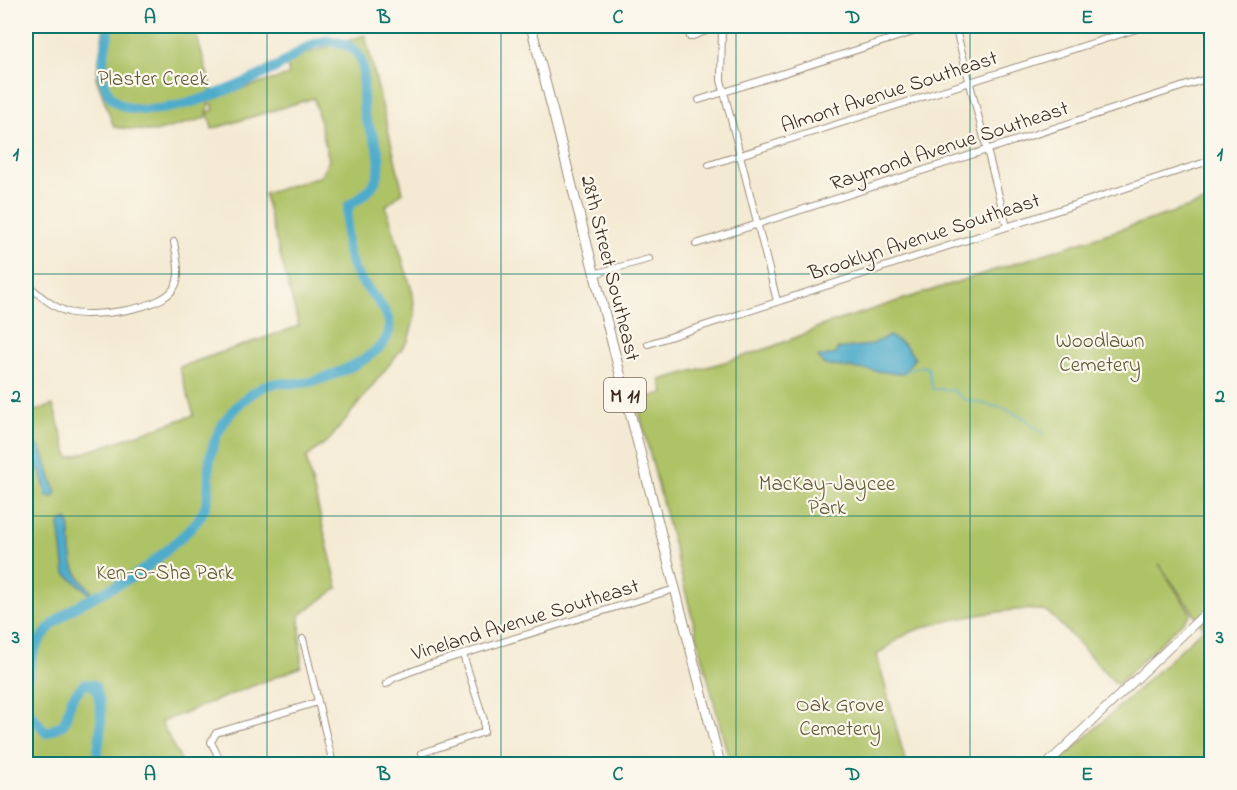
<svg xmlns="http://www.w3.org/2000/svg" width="1237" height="790" viewBox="0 0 1237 790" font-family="'Indie Flower',sans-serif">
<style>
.green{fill:#aec266;stroke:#747642;stroke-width:1.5}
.water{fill:#4daccb;stroke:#446b74;stroke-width:1.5}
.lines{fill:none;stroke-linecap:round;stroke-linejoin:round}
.stream{stroke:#4daccb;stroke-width:1.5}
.river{stroke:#4daccb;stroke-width:10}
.street-casing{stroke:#988a78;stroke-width:8}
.secondary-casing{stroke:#988a78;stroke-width:10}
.primary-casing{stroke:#988a78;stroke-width:11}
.street{stroke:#fff;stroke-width:6}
.secondary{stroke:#fff;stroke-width:8}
.primary{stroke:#fff;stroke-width:9}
.grid{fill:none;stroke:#0f766e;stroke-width:1.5;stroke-opacity:0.55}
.labels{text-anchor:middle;stroke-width:4.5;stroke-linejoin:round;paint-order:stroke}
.shield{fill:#fbf7ec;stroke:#75685c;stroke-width:1.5}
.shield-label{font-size:20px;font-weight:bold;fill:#3b2a1e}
.park-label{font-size:21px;fill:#5e5834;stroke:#fbf7ec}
.street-label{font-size:21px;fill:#3b2a1e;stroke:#fbf7ec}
.neatline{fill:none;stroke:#0f766e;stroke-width:2}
.grid-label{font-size:20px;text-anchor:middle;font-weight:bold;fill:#0f766e}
</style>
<rect width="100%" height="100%" fill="#fbf7ec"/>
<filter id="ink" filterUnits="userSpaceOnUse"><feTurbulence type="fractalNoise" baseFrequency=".0167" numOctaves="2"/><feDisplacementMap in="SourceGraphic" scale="12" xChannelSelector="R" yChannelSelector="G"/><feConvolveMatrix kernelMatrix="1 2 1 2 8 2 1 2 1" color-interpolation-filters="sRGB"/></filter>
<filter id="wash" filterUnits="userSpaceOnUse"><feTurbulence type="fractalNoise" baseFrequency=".008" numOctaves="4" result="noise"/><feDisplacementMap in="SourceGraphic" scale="24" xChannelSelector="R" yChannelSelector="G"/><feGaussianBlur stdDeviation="1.35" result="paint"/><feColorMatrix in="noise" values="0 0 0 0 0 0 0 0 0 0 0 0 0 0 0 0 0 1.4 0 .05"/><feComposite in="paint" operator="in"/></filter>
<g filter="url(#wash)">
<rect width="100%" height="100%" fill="#f4ead3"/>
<path class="green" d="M104,26H194L212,90L206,118L155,132L114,127L96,78Z
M365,35L403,192L386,206L413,294L415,316L408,341L331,438L306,458L338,588L300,615L301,667L161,722L183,764H26V414L53,405L69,458L194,415L179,367L299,326L264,194L321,176L329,160L314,98L212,129L208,112L214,110L211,98L289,75L286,60Z
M1211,200V764H1057L1204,628L1159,564L1191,614L1117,685C1106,674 1054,615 1047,612C1024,603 935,622 911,632C898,638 888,646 877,655L906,764H730L636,400L664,393L660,380C714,365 771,351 821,326Z"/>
<path class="water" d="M889,336L905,345L915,358L902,374L824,365L818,357L836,354L837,349L870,345Z
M26,435L41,449L56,492L53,497H47L41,473L26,449Z
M66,519L69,522C73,553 66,569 92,591L89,593L65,573L59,524Z"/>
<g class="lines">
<path class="stream" d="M904,372L922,366L928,368L932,389L953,390L963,399L1006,409L1024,418L1044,434"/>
<path class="river" d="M26,682C30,671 30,658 36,647C55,610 95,598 129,579C144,571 188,533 198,520C211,502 208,488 209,468C211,434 231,405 261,388C276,379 294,386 310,382C332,377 377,358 387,337C399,313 364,291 355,271C344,250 345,228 349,205C377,189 387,170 374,138C371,131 367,124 365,117C357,87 378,51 336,42C312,37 294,58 275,68C243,85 125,140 106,88C98,70 106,44 110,26
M26,696L28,710L46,733L64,724L72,698L84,684L94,685C107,710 99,739 96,764"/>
</g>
</g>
<g filter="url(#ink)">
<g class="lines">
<defs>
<path id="street" d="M722,26L721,80L777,301
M955,26L1007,227
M1207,26L1212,41
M690,37L720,26
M699,100L932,26
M26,148H27
M709,165L1146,26
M696,244L1212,77
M594,274L649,259
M26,283C38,294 52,307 68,312C91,318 161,310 174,288C182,276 176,255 174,242
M648,344L1212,160
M303,639L333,764
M386,684L394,678L431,664L675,589
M422,753L484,732V720L463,655
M222,764L211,742L216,733L318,702"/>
<path id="secondary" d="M1047,764L1212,607"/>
<path id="primary" d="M531,26L720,764"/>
</defs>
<use href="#street" class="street-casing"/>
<use href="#secondary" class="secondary-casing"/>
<use href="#primary" class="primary-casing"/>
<use href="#street" class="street"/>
<use href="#secondary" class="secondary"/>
<use href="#primary" class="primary"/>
</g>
</g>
<path class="grid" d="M267,26V764M501,26V764M736,26V764M970,26V764M26,274H1212M26,516H1212"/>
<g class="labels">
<rect class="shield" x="604" y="378" width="42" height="34" rx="4.5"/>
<g class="shield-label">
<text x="625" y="402">M 11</text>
</g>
<g class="park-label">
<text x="153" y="85">Plaster Creek</text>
<text x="1100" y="347">Woodlawn<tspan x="1100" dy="24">Cemetery</tspan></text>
<text x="827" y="490">MacKay-Jaycee<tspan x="827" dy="24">Park</tspan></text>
<text x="165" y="579">Ken-O-Sha Park</text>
<text x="840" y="711">Oak Grove<tspan x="840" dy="24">Cemetery</tspan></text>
</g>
<g class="street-label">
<text transform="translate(889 91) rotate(-18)" y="7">Almont Avenue Southeast</text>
<text transform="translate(949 145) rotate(-18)" y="7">Raymond Avenue Southeast</text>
<text transform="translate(924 236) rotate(-18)" y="7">Brooklyn Avenue Southeast</text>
<text transform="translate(611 268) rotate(76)" y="7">28th Street Southeast</text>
<text transform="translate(525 619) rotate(-17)" y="7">Vineland Avenue Southeast</text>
</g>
</g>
<rect width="1237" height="790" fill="none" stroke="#fbf7ec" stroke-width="66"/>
<rect x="33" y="33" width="1171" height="724" class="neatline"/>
<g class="grid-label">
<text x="150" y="23">A</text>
<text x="384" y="23">B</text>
<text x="618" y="23">C</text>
<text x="853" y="23">D</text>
<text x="1087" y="23">E</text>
<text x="16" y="160">1</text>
<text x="1220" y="160">1</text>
<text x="16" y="402">2</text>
<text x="1220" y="402">2</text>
<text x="16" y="643">3</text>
<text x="1220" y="643">3</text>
<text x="150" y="780">A</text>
<text x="384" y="780">B</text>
<text x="618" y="780">C</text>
<text x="853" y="780">D</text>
<text x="1087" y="780">E</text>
</g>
</svg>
